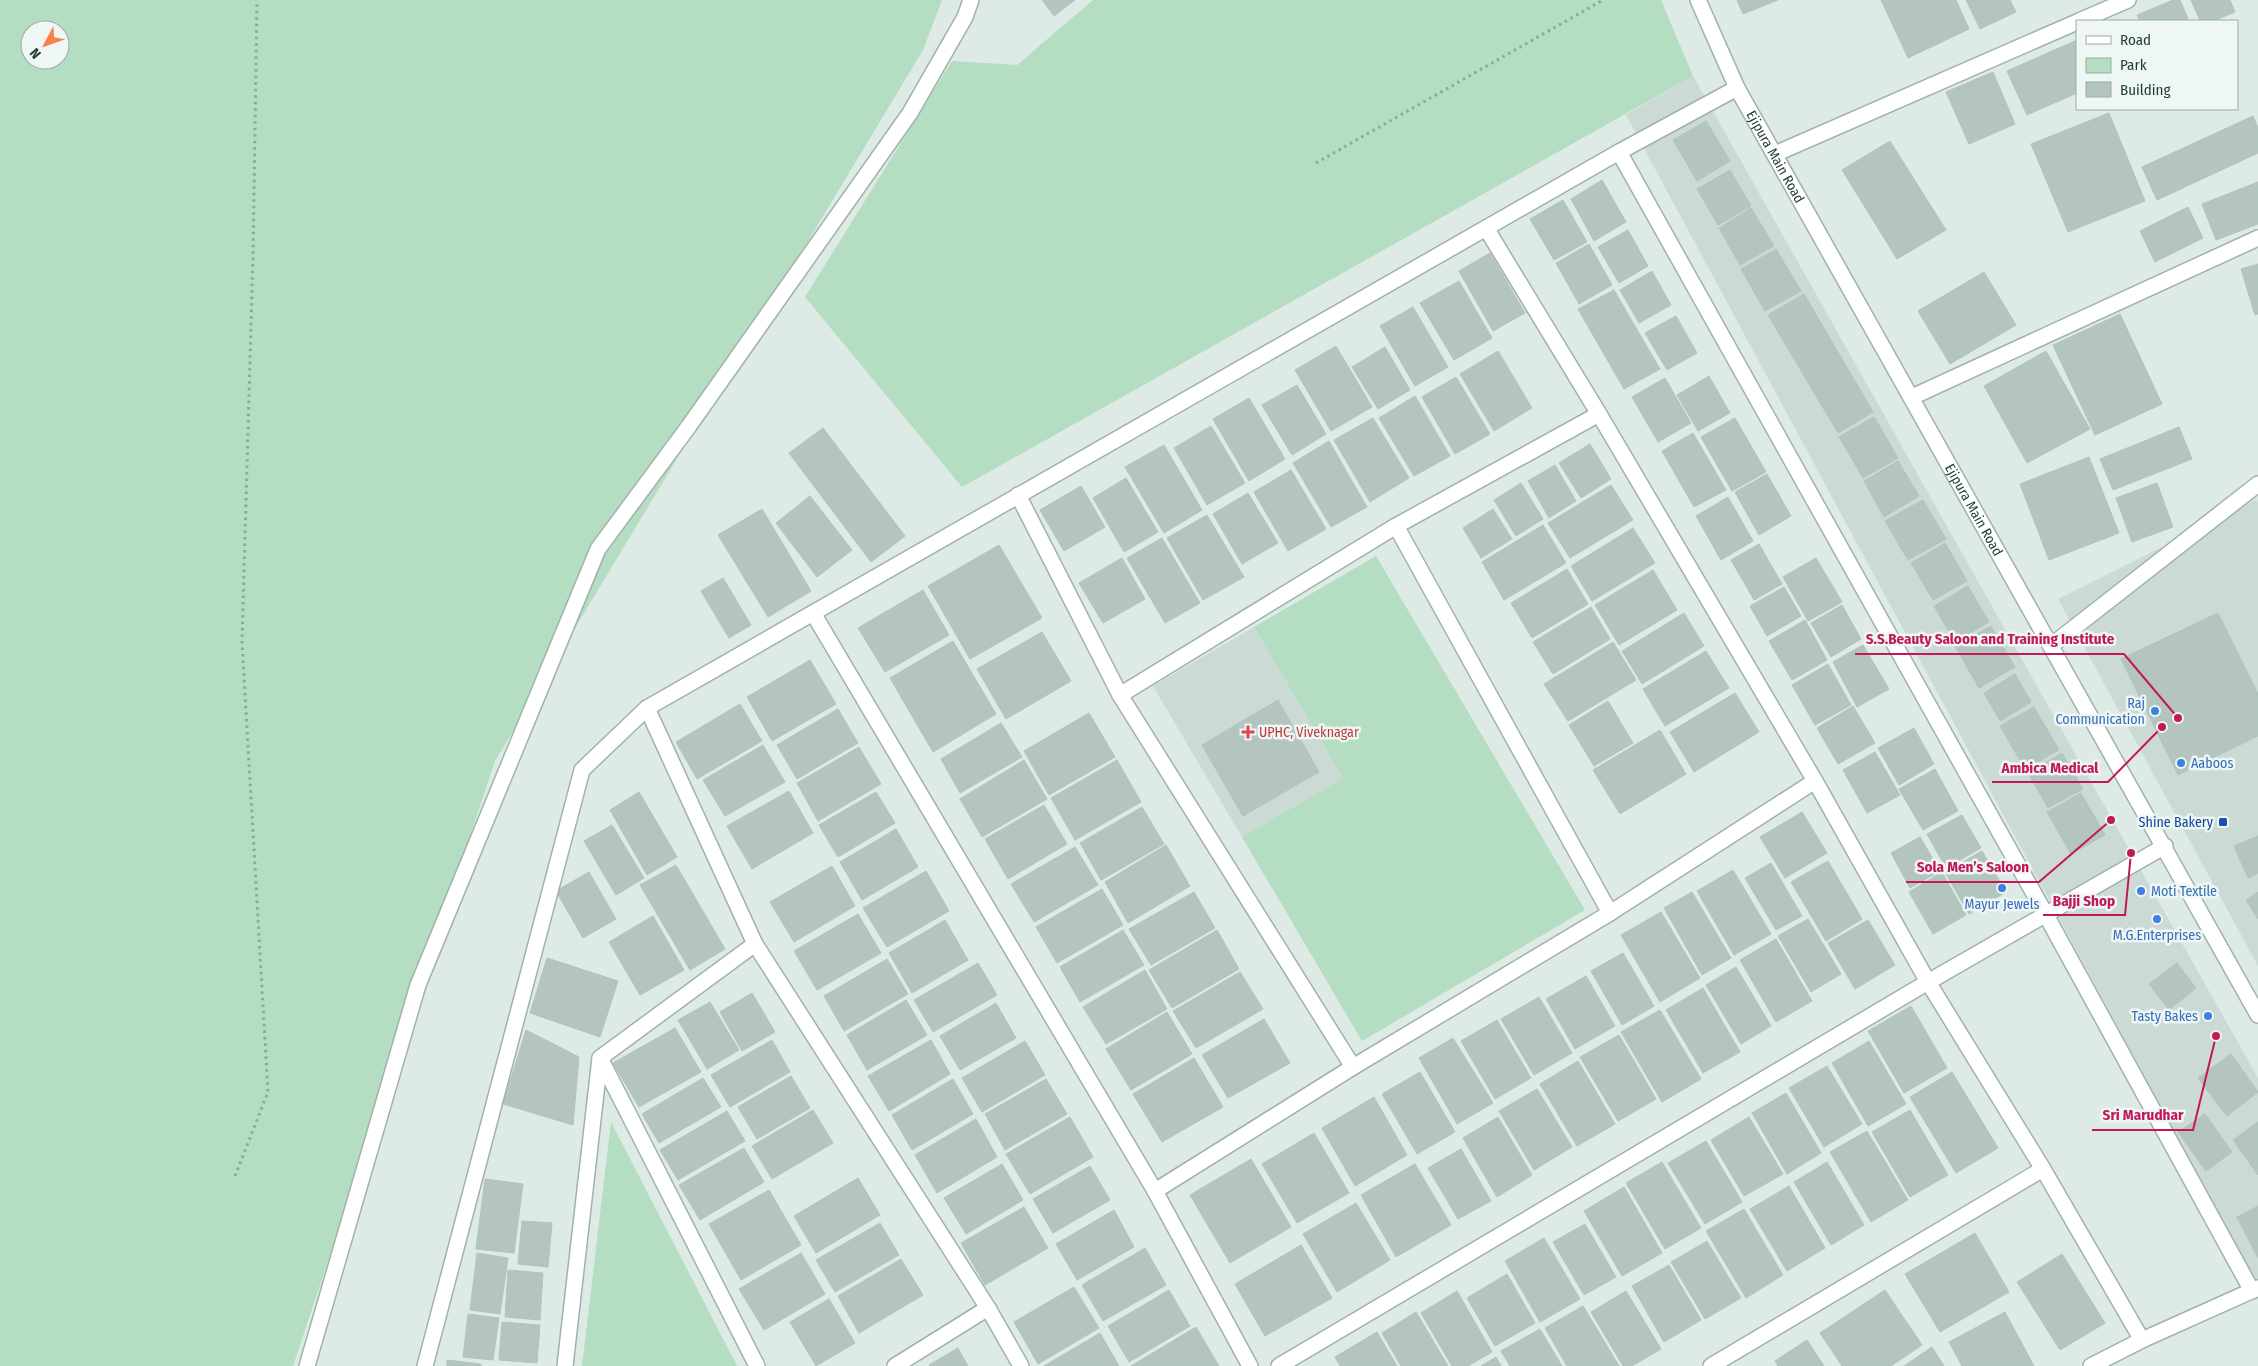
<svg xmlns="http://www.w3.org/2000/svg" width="2258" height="1366" viewBox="0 0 2258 1366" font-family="'Fira Sans Condensed',sans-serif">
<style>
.built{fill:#cbdad4}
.green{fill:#b4ddc1;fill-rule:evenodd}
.building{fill:#b3c5be;stroke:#b0c4bd}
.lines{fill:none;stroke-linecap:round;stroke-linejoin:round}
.minor-casing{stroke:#a0b2ac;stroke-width:18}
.path{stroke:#7bb0a2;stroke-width:3;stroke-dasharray:2.5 4;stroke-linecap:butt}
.minor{stroke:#fff;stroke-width:15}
.shop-dot{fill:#3f7fe0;stroke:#eef7f3;stroke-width:2}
.health-dot{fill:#e0444e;stroke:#eef7f3;stroke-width:2}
.transit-dot{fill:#1a4fb4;stroke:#eef7f3;stroke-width:2}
.labels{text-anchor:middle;stroke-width:5;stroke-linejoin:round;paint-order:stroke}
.street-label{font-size:14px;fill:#1e3b34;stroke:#eef7f3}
.shop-label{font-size:14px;fill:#366cbe;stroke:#eef7f3;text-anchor:end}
.health-label{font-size:14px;fill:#be3a42;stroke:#eef7f3;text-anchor:start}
.transit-label{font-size:14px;fill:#164399;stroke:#eef7f3;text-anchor:end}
.leader{fill:none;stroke:#c2185b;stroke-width:2}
.callout-dot{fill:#c2185b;stroke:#eef7f3;stroke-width:2}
.callout-label{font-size:15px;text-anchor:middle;font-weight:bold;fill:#c2185b;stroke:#eef7f3;stroke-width:5;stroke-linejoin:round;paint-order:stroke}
</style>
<rect width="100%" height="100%" fill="#ddeae5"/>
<path class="built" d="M1693,76L2258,1078V1287L1626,115Z
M2258,499V966L2058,599Z
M1254,627L1343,778L1242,837L1153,686Z"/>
<path class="green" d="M0,0H942L923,50L495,761L293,1366H0ZM30,30H60V60H30Z
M1093,0H1661L1693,76L962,487L805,297L952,61L1017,65Z
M1376,556L1585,910L1362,1041L1242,837L1343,778L1254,627Z
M611,1122L737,1366H582Z"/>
<path class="building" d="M1042,0H1075L1054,16Z
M1737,0H1778L1743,14Z
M1881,0H1956L1969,29L1908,58Z
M1966,0H2010L2016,12L1980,29Z
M2173,0H2180L2189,21H2140L2137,15Z
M2191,0H2230L2235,12L2213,21H2200Z
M2077,40V93L2027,115L2007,71Z
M1993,72L2015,124L1969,144L1946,92Z
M2109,113L2145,201L2068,232L2031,144Z
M2253,116L2258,128V153L2157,200L2142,167Z
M1706,121L1730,161L1697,181L1673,140Z
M1890,141L1946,230L1897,259L1842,170Z
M1730,170L1751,206L1718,225L1697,189Z
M1602,180L1626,222L1594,241L1571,199Z
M2258,182V224L2216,240L2202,204Z
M1563,200L1587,242L1554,260L1530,219Z
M2188,207L2203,238L2155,262L2140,231Z
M1751,208L1774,246L1740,265L1719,228Z
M1628,230L1648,266L1619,283L1598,247Z
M1589,244L1612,285L1579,304L1556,263Z
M1776,249L1801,291L1765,311L1741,269Z
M1490,253L1525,313L1493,331L1459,271Z
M2258,264V314L2255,315L2241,269Z
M1652,271L1671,305L1639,323L1620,290Z
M1984,272L2016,325L1950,364L1918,311Z
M1459,281L1492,338L1454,360L1420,303Z
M1614,290L1660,369L1624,389L1578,309Z
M1804,294L1873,412L1838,433L1768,315Z
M1413,307L1448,367L1415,386L1380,326Z
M2120,314L2162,404L2095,435L2053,345Z
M1676,316L1697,353L1667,370L1645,333Z
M1336,346L1372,407L1331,431L1295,370Z
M1385,347L1410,390L1378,409L1352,367Z
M1498,351L1532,408L1494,431L1460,374Z
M2046,351L2090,429L2027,463L1984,386Z
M1709,376L1730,413L1698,431L1677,395Z
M1456,377L1490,434L1455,454L1422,397Z
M1665,378L1691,423L1658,442L1632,397Z
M1297,385L1326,434L1292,455L1262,405Z
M1415,396L1450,456L1414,476L1379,418Z
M1249,398L1285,459L1249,481L1213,419Z
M1874,417L1898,458L1863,478L1839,437Z
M1373,418L1409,478L1370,502L1334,440Z
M1735,418L1766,472L1732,491L1701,437Z
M1211,426L1245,483L1207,505L1174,448Z
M2179,427L2192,459L2113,490L2100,459Z
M823,428L905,536L871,562L789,453Z
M1693,433L1726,490L1694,507L1662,451Z
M1329,441L1367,507L1331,527L1293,463Z
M1590,444L1611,479L1581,498L1559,463Z
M1164,445L1202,510L1164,533L1125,467Z
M2089,457L2119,533L2049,560L2020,484Z
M1898,461L1919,496L1884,517L1864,481Z
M1555,465L1576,501L1549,518L1528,481Z
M1291,470L1326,529L1288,551L1254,492Z
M1767,474L1791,516L1759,535L1735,492Z
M1126,478L1158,532L1124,552L1093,498Z
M1521,483L1543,519L1516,536L1494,500Z
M2157,483L2173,527L2132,542L2116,498Z
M1611,485L1633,520L1570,558L1548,523Z
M1081,486L1105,527L1064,551L1040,510Z
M1248,493L1278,543L1242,564L1213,514Z
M810,496L852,550L817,577L776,523Z
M1728,497L1753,541L1721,560L1696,516Z
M1923,500L1946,539L1908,560L1885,521Z
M762,509L811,591L768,617L718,535Z
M1493,509L1512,539L1481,558L1463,528Z
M1207,515L1244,577L1203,600L1167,538Z
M1543,525L1566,563L1504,600L1482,562Z
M1633,528L1655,563L1592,601L1571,566Z
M1162,538L1200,603L1165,623L1127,558Z
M1945,543L1967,581L1933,600L1911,563Z
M1759,544L1782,584L1754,600L1731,560Z
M999,545L1042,618L970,659L928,586Z
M1122,558L1145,599L1103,623L1079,583Z
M1816,558L1842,602L1808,621L1783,577Z
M1567,569L1588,604L1532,638L1511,603Z
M1653,570L1677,610L1619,645L1595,605Z
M723,578L751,625L729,638L701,591Z
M1968,586L1989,622L1955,642L1934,606Z
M1784,587L1801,616L1767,636L1750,606Z
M923,590L949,635L885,672L858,628Z
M1842,605L1861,639L1831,657L1811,623Z
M1591,607L1610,639L1553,674L1533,642Z
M1684,613L1704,646L1642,684L1622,651Z
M2218,613L2258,694V736L2178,775L2121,659Z
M1805,620L1827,660L1792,680L1769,641Z
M1991,626L2015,667L1979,688L1955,646Z
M1042,632L1071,681L1006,719L977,669Z
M953,641L996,714L933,752L890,678Z
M1613,642L1636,680L1568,721L1544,684Z
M1863,645L1889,689L1857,707L1833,662Z
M1706,651L1729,688L1665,726L1643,689Z
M810,660L836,704L772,741L747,697Z
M1828,664L1851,705L1815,725L1792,685Z
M2015,674L2031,702L2000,721L1984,693Z
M1735,693L1759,732L1694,772L1670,732Z
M1278,700L1319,772L1243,816L1202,745Z
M1608,701L1633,743L1594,766L1569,725Z
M740,704L762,741L697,779L676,742Z
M1853,706L1875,743L1838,764L1817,728Z
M2034,707L2059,750L2025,769L2000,726Z
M838,709L858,743L797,779L777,745Z
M1089,713L1115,757L1049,795L1024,751Z
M1001,723L1022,757L960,793L941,759Z
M1914,728L1934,764L1899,785L1878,748Z
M1660,730L1686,774L1620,814L1593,770Z
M763,745L785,782L725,816L703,780Z
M859,747L881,784L818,821L797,783Z
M1875,752L1900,795L1867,813L1843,770Z
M2062,753L2083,789L2048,808L2028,773Z
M1024,760L1047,799L982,837L960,799Z
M1117,760L1141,802L1075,840L1051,798Z
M1935,769L1958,811L1923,830L1899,789Z
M789,791L813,833L752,869L727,826Z
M639,792L677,857L647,875L610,810Z
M876,792L895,823L838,857L819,825Z
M2081,793L2105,835L2071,854L2047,812Z
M1044,805L1067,844L1008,879L985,839Z
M1142,807L1164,844L1101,880L1080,843Z
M1802,812L1827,853L1785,878L1760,837Z
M1962,815L1981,848L1946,868L1927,834Z
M612,825L644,878L616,895L584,841Z
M896,829L918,867L862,900L840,862Z
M2258,836V873L2248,878L2234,846Z
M1920,837L1940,871L1910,888L1891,853Z
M1166,845L1190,886L1128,923L1105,882Z
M1075,847L1098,885L1034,922L1011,884Z
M1982,851L2006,892L1969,914L1945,872Z
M1828,861L1862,919L1826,941L1791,882Z
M1771,863L1802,916L1776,930L1745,878Z
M676,865L725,949L690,970L640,885Z
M832,866L855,906L794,942L770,902Z
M1733,870L1771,934L1734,955L1697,891Z
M926,871L949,911L887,947L863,908Z
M589,872L616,919L583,938L556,891Z
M1942,872L1966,915L1933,934L1909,892Z
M1102,889L1123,925L1057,963L1036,927Z
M1194,892L1215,928L1151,965L1129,929Z
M1692,892L1731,958L1702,975L1664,908Z
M2258,892V919L2246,900Z
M1661,912L1700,978L1660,1002L1621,935Z
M858,914L881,953L817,990L794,951Z
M653,916L684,970L640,995L609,942Z
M1808,919L1841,974L1811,992L1778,936Z
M945,920L968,960L912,993L889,953Z
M1868,920L1895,965L1855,989L1828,943Z
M1123,930L1144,965L1080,1002L1060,967Z
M1217,930L1239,969L1172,1008L1149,970Z
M1776,939L1812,1001L1776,1022L1740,960Z
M1623,953L1654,1006L1622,1025L1591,971Z
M547,958L618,981L600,1037L530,1013Z
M887,959L908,994L844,1031L824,996Z
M978,963L997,995L933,1032L914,1000Z
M2177,963L2196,988L2169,1010L2149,984Z
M1736,967L1771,1026L1741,1044L1706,985Z
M1145,970L1167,1009L1106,1044L1083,1007Z
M1240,972L1263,1009L1196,1048L1173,1011Z
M1586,976L1615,1026L1575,1049L1546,999Z
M1703,988L1740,1052L1703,1073L1666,1010Z
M752,993L775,1032L742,1051L720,1012Z
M1539,997L1572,1053L1534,1075L1501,1019Z
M906,1000L927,1035L867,1070L847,1035Z
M710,1002L739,1050L707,1069L678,1020Z
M996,1003L1016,1038L960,1070L940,1036Z
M1911,1006L1947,1068L1904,1093L1868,1031Z
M1660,1010L1701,1079L1662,1102L1621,1032Z
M1167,1012L1192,1054L1131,1090L1106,1049Z
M1264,1019L1290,1063L1228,1098L1202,1055Z
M1497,1020L1531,1078L1495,1099L1461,1041Z
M675,1028L701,1072L639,1107L613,1063Z
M526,1030L579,1057L573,1125L503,1104Z
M1619,1035L1656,1099L1618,1121L1580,1057Z
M1453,1038L1493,1103L1457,1124L1419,1058Z
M772,1040L790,1072L730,1107L711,1075Z
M931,1040L950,1074L889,1111L868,1076Z
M1025,1041L1045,1075L982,1112L962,1078Z
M1869,1041L1906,1104L1868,1126L1832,1063Z
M2231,1054L2258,1092L2227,1116L2198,1078Z
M1194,1058L1223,1107L1162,1142L1133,1094Z
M1578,1061L1615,1124L1577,1146L1540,1084Z
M1827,1066L1862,1124L1824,1147L1789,1088Z
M1420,1072L1455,1132L1417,1154L1382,1094Z
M1952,1072L1998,1148L1956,1173L1910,1097Z
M791,1076L810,1108L757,1139L738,1107Z
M703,1078L721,1107L659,1143L642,1114Z
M953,1079L973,1114L912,1150L892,1115Z
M1046,1079L1067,1114L1005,1150L985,1114Z
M1537,1089L1572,1147L1534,1170L1499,1111Z
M1786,1093L1821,1153L1787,1174L1752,1113Z
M1374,1097L1407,1155L1355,1186L1322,1128Z
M813,1110L833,1143L772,1179L752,1146Z
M1910,1110L1948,1175L1910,1197L1872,1132Z
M727,1111L745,1141L678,1180L660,1150Z
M2205,1114L2232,1152L2206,1171L2178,1132Z
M1070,1117L1093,1157L1030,1194L1006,1154Z
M1498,1117L1532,1175L1497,1197L1463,1138Z
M1749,1117L1783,1174L1744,1196L1711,1140Z
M976,1119L997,1157L937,1193L915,1155Z
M2258,1122V1175L2233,1140Z
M1867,1131L1908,1200L1871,1222L1830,1152Z
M1314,1133L1349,1193L1297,1223L1262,1164Z
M1706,1141L1742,1202L1705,1224L1668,1163Z
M744,1148L764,1182L700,1220L679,1185Z
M1461,1149L1491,1201L1458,1219L1428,1168Z
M1251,1159L1291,1227L1230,1263L1190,1195Z
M1662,1162L1701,1228L1665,1249L1626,1183Z
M1827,1162L1864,1225L1831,1245L1794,1182Z
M1002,1164L1023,1200L966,1234L944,1198Z
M1415,1164L1451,1225L1396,1257L1361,1195Z
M1090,1166L1110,1200L1053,1233L1033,1199Z
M858,1178L880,1215L816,1253L794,1216Z
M485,1179L523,1184L514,1253L476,1249Z
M1789,1186L1825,1248L1787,1271L1750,1209Z
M1624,1187L1662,1253L1622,1276L1584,1211Z
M769,1190L801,1245L741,1280L709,1224Z
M1356,1203L1390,1260L1337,1292L1303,1234Z
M2258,1206V1258L2237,1217Z
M1024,1207L1048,1248L985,1285L961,1243Z
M1744,1209L1783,1275L1746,1298L1706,1231Z
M1114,1210L1134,1247L1077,1280L1056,1244Z
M522,1221L552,1223L548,1267L518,1264Z
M880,1223L899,1255L835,1292L816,1260Z
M1585,1224L1616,1277L1584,1295L1553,1242Z
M1975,1233L2009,1292L1940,1332L1905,1274Z
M1544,1238L1580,1299L1540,1322L1505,1261Z
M1707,1241L1741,1298L1705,1319L1671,1262Z
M1301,1245L1332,1298L1265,1336L1235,1284Z
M1145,1248L1166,1285L1103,1321L1082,1285Z
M477,1253L508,1258L500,1314L470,1310Z
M801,1253L825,1294L764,1330L739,1289Z
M2062,1254L2105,1323L2060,1350L2017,1282Z
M901,1259L923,1295L859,1333L838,1296Z
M1669,1265L1701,1320L1664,1342L1632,1286Z
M508,1270L543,1273L540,1320L505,1317Z
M1507,1274L1535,1323L1495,1346L1467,1298Z
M1074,1287L1099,1328L1038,1364L1014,1322Z
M1169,1290L1190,1326L1129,1362L1108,1326Z
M1885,1290L1922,1345L1891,1366H1842L1820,1333Z
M1457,1291L1492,1352L1468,1366H1452L1421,1313Z
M1626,1291L1661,1349L1632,1366H1623L1591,1312Z
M829,1299L855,1343L816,1366L790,1322Z
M1583,1306L1619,1366H1567L1545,1328Z
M1416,1312L1448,1366H1401L1382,1333Z
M2005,1312L2034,1366H1962L1949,1342Z
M468,1314L499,1318L493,1360L463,1357Z
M502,1322L540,1325L537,1363L499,1360Z
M1196,1327L1219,1366H1131Z
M1540,1329L1562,1366H1510L1501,1351Z
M1377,1332L1397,1366H1340L1335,1357Z
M1100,1333L1119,1366H1044Z
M1807,1340L1824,1366H1778L1775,1361Z
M1932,1347L1944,1366H1904Z
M958,1348L968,1366H930L929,1365Z
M1496,1357L1501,1366H1481Z
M447,1360L481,1364V1366H447Z"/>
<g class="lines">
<defs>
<g id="minor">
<path id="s1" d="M1698,0L1737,88L2258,1015"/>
<path d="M2079,21L2128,0"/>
<path d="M1619,152L2046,915L2252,1291"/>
<path d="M1775,154L2077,22"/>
<path d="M1486,228L1599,414L1815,781L1928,982L2043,1169L2142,1340"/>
<path d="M1912,397L2258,238"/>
<path d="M1018,495L1120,695L1353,1067"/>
<path d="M1396,526L1610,913"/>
<path d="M813,613L1155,1191L1250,1366"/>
<path d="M2052,645L2258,484"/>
<path d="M1120,695L1396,526L1599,414"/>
<path d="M647,708L755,944L988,1308L1021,1366"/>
<path d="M600,1058L757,1366"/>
<path d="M1155,1191L1353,1067L1610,913L1815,781"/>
<path d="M307,1366L418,985L598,549L689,426L910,113L965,17L971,0"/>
<path d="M425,1366L582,770L647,708L1619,152L1737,88"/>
<path d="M565,1366L600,1058L755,944"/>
<path d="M895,1366L988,1308"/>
<path d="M1279,1366L1928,982L2165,846"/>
<path d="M1711,1366L2043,1169"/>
<path d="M2091,1366L2142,1340L2258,1288"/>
</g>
</defs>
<use href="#minor" class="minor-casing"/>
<path class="path" d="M1316,163L1603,0
M235,1176L268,1092L242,642L253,256L257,0"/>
<use href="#minor" class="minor"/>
</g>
<g class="shop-dot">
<circle cx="2155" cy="711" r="5"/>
<circle cx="2181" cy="763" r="5"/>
<circle cx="2002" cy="888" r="5"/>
<circle cx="2141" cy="891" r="5"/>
<circle cx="2157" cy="919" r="5"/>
<circle cx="2208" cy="1016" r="5"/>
</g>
<path class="health-dot" d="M1245.5 724.5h5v5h5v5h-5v5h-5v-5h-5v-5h5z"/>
<rect class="transit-dot" x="2218" y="817" width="10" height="10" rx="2.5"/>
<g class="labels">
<g class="street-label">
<text dy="5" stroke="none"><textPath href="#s1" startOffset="175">Ejipura Main Road</textPath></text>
<text dy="5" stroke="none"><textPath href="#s1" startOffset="580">Ejipura Main Road</textPath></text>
</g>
<g class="shop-label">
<text x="2145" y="708">Raj<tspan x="2145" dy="16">Communication</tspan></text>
<text x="2191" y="768" text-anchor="start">Aaboos</text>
<text x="2151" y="896" text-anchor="start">Moti Textile</text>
<text x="2002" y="909" text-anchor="middle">Mayur Jewels</text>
<text x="2157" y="940" text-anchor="middle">M.G.Enterprises</text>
<text x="2198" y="1021">Tasty Bakes</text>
</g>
<g class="health-label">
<text x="1259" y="737">UPHC, Viveknagar</text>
</g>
<g class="transit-label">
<text x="2213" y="827">Shine Bakery</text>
</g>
</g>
<path class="leader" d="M2178 718L2124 654H1855M2162 727L2108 782H1992M2111 820L2039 882H1906M2131 853L2125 915H2043M2216 1036L2193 1130H2092"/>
<g class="callout-dot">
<circle cx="2178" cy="718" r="5"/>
<circle cx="2162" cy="727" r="5"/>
<circle cx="2111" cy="820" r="5"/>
<circle cx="2131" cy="853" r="5"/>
<circle cx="2216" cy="1036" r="5"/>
</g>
<g class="callout-label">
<text x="1990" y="644">S.S.Beauty Saloon and Training Institute</text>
<text x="2050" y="773">Ambica Medical</text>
<text x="1973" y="872">Sola Men’s Saloon</text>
<text x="2084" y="906">Bajji Shop</text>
<text x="2143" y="1120">Sri Marudhar</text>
</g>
<rect x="2076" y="20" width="162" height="90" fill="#eef7f3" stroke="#9baca7"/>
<rect x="2086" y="36" width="25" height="8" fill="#ffffff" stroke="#9baca7"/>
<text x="2120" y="45" font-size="15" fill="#1e3b34">Road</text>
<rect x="2086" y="58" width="25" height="15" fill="#b4ddc1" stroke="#9baca7"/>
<text x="2120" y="70" font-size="15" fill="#1e3b34">Park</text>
<rect x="2086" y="82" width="25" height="15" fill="#b3c5be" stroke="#9baca7"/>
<text x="2120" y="95" font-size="15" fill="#1e3b34">Building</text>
<g transform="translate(45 45) rotate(229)"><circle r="24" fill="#eef7f3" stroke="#9baca7"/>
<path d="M0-4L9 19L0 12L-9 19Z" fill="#fb7f4b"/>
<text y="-8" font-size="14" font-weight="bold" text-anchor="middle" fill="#1e3b34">N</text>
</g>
</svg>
